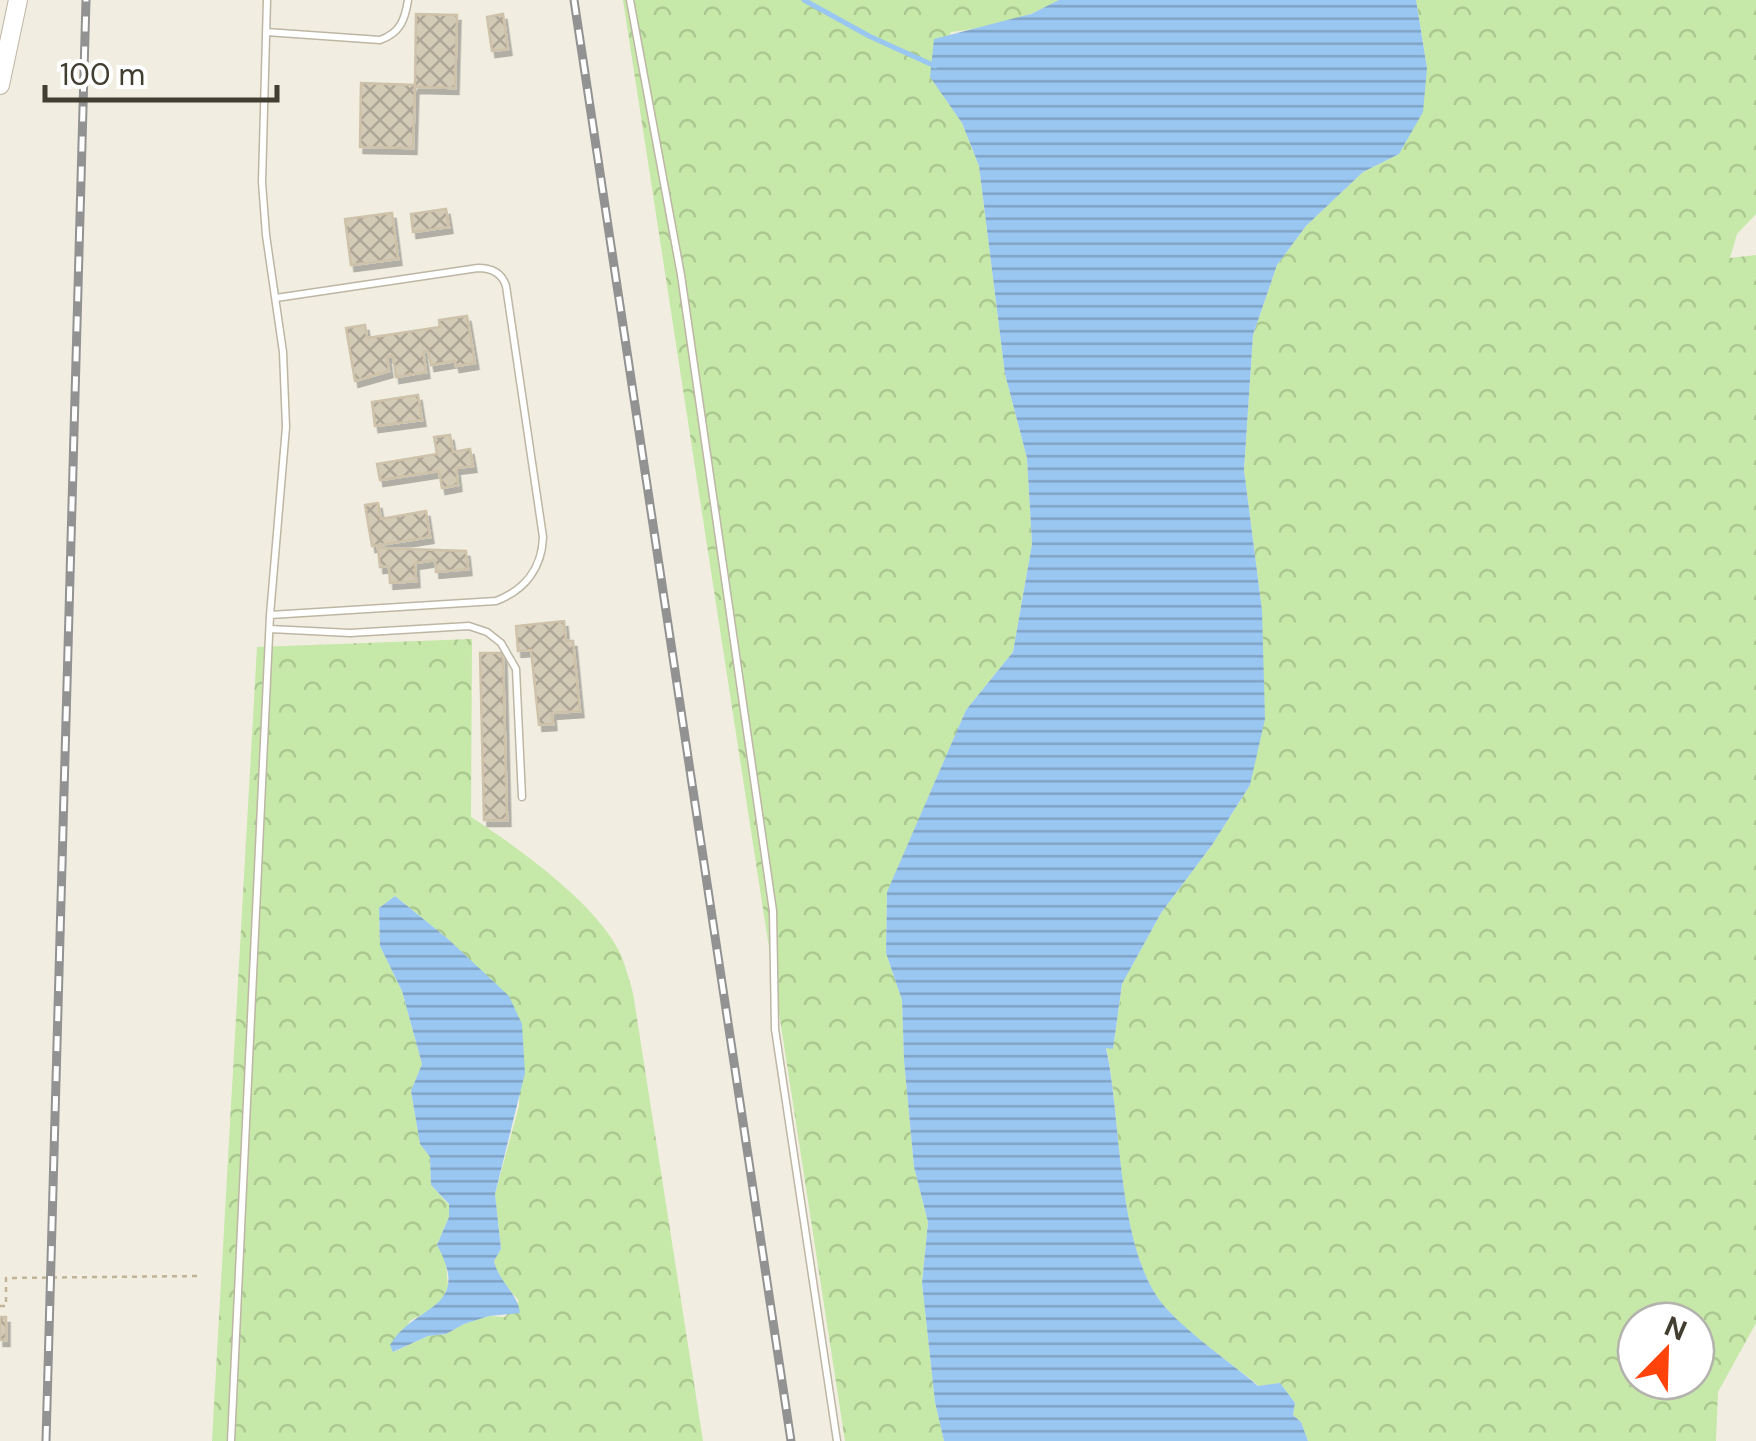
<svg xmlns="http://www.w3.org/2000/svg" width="1756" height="1441" viewBox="0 0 1756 1441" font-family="'DM Sans',sans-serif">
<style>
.forest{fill:url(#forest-crowns);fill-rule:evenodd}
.water{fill:url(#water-rules)}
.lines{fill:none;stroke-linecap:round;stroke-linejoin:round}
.stream{stroke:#9ac7f2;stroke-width:5}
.building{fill:url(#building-cross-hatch);stroke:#cec3aa;stroke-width:2.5;filter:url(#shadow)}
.service-casing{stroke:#bdb6a4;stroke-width:9}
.tertiary-casing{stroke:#bdb6a4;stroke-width:20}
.path{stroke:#bfb495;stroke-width:2.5;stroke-dasharray:5 5;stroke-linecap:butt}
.service{stroke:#fff;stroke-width:6}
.tertiary{stroke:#fff;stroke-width:18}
.rail-casing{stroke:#929292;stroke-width:9}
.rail{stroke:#fff;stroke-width:5;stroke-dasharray:15;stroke-linecap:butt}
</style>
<defs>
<pattern id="forest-crowns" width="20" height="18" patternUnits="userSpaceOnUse" patternTransform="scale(2.5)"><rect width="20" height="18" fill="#c6e8a8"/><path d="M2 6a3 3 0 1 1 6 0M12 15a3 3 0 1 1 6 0" fill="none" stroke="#abc891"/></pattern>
<pattern id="water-rules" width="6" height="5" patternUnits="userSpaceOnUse" patternTransform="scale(2.5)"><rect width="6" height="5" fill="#9ac7f2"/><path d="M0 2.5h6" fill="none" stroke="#7fa3c5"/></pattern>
<pattern id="building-cross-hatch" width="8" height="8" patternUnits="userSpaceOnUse" patternTransform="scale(2.5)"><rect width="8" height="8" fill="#d3cab6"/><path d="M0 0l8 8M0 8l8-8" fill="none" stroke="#ada595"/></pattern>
<filter id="shadow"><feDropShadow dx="3.5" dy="6" stdDeviation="0" flood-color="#0004"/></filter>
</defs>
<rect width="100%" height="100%" fill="#f1eee1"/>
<path class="forest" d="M623,0H1059C1028,19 986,28 951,32L930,76L962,123L979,166L1005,374L1027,458L1032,544L1013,652L966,710L887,893L886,953L902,1000L904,1060L914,1167L928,1222L922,1283L935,1402L944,1441H845Z
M1416,0H1756V214L1737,234L1730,258L1756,255V1323L1718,1392L1716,1441H1308L1301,1422L1293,1415L1295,1403L1280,1383L1259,1386C1228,1360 1191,1337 1165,1307C1115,1250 1122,1118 1106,1046L1113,1049L1122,984L1161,913L1212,845L1250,785L1262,610L1244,470L1253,335L1277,265L1306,226L1363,172L1399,154L1427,68ZM1636,1321H1696V1381H1636Z
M472,639L471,817C517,847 598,904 621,955C626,967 629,980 633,993L703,1441H212L257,647ZM395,896L448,939L522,1024L519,1106L495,1194L501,1249L494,1261L497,1276L519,1301L505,1317L489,1316L464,1324L446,1334L428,1336L394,1352L410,1321L439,1305L448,1287L446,1262L437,1245L449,1217V1205L431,1185L430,1156L420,1144L411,1091L422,1064L402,991L380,946L379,908Z"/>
<path class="water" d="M1059,0H1416L1427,68L1423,112L1399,154L1363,172L1306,226L1277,265L1253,335L1244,470L1262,610L1265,719L1250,785L1212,845L1161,913L1122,984L1113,1049L1106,1048C1122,1119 1116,1251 1165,1307C1192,1337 1228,1360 1258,1386L1280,1383L1295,1403L1293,1415L1301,1422L1308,1441H944L935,1402L922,1283L928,1222L914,1167L904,1060L902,1000L886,953L887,892L966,710L1013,652L1032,544L1027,458L1005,374L979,166L962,123L930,77L934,39L1031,14Z
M395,896L448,939L509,996L522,1024L525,1073L495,1194L501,1249L494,1261C499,1282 518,1294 520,1313L489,1316L464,1324L446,1334L428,1336L393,1352L390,1345C415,1303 473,1311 437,1245L449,1217V1204L431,1185L430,1157L420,1144L411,1091L422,1064L402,991L380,946L379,908Z"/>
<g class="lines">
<path class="stream" d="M804,0L869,36L935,66"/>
</g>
<path class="building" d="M416,14L457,15L455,88L415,87Z
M503,14L508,49L492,51L487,17Z
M361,83L415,85L413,148L360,147Z
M446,209L449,227L413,232L411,214Z
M392,213L398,259L351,265L345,219Z
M467,316L475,363L456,366L455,361L431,365L428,351H423L426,372L396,377L393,356L387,357L389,371L355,381L346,328L365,325L367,338L440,327L439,320Z
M418,395L422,420L375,426L372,402Z
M450,435L453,452L470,449L473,466L456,468L458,485L442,488L439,471L380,480L377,464L437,454L434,437Z
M378,503L381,519L426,511L430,537L372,546L365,505Z
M378,548L466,551L468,569L436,572L435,560L415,563L416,581L390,583L389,566L380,567Z
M564,621L566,641H573L580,711L552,713L553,724L539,725L531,650L518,651L516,626Z
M480,653H501L503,659L507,820H484Z
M0,1317H6V1340H0Z"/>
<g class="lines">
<defs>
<path id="service" d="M630,0L681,275L773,911L775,1029L837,1441
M266,32L380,40C400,33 405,20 408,0
M270,615L496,601C525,590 542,568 543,537L506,286C502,273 492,268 478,268L276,298
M270,629L350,633L469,626L487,632L501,643L516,669L522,797
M231,1441L270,615L286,427L283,352L266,235L262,182L267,0"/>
<path id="tertiary" d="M0,85L18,0"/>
</defs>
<use href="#service" class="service-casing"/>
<use href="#tertiary" class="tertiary-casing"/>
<path class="path" d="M0,1306H6V1278L200,1276"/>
<use href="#service" class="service"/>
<use href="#tertiary" class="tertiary"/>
<defs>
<path id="rail" d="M574,0L791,1441
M46,1441L86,0"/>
</defs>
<use href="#rail" class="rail-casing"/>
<use href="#rail" class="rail"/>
</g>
<g transform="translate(1666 1351) rotate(23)"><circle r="48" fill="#ffffff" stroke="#b4b2ad" stroke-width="2.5"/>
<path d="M0-8L18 38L0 25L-18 38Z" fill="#ff430b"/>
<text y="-15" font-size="28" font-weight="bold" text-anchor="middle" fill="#433e32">N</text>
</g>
<path d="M45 85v15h232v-15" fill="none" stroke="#433e32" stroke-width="5"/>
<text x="60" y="85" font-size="30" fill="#433e32" stroke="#ffffff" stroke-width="8" paint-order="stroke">100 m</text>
</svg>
